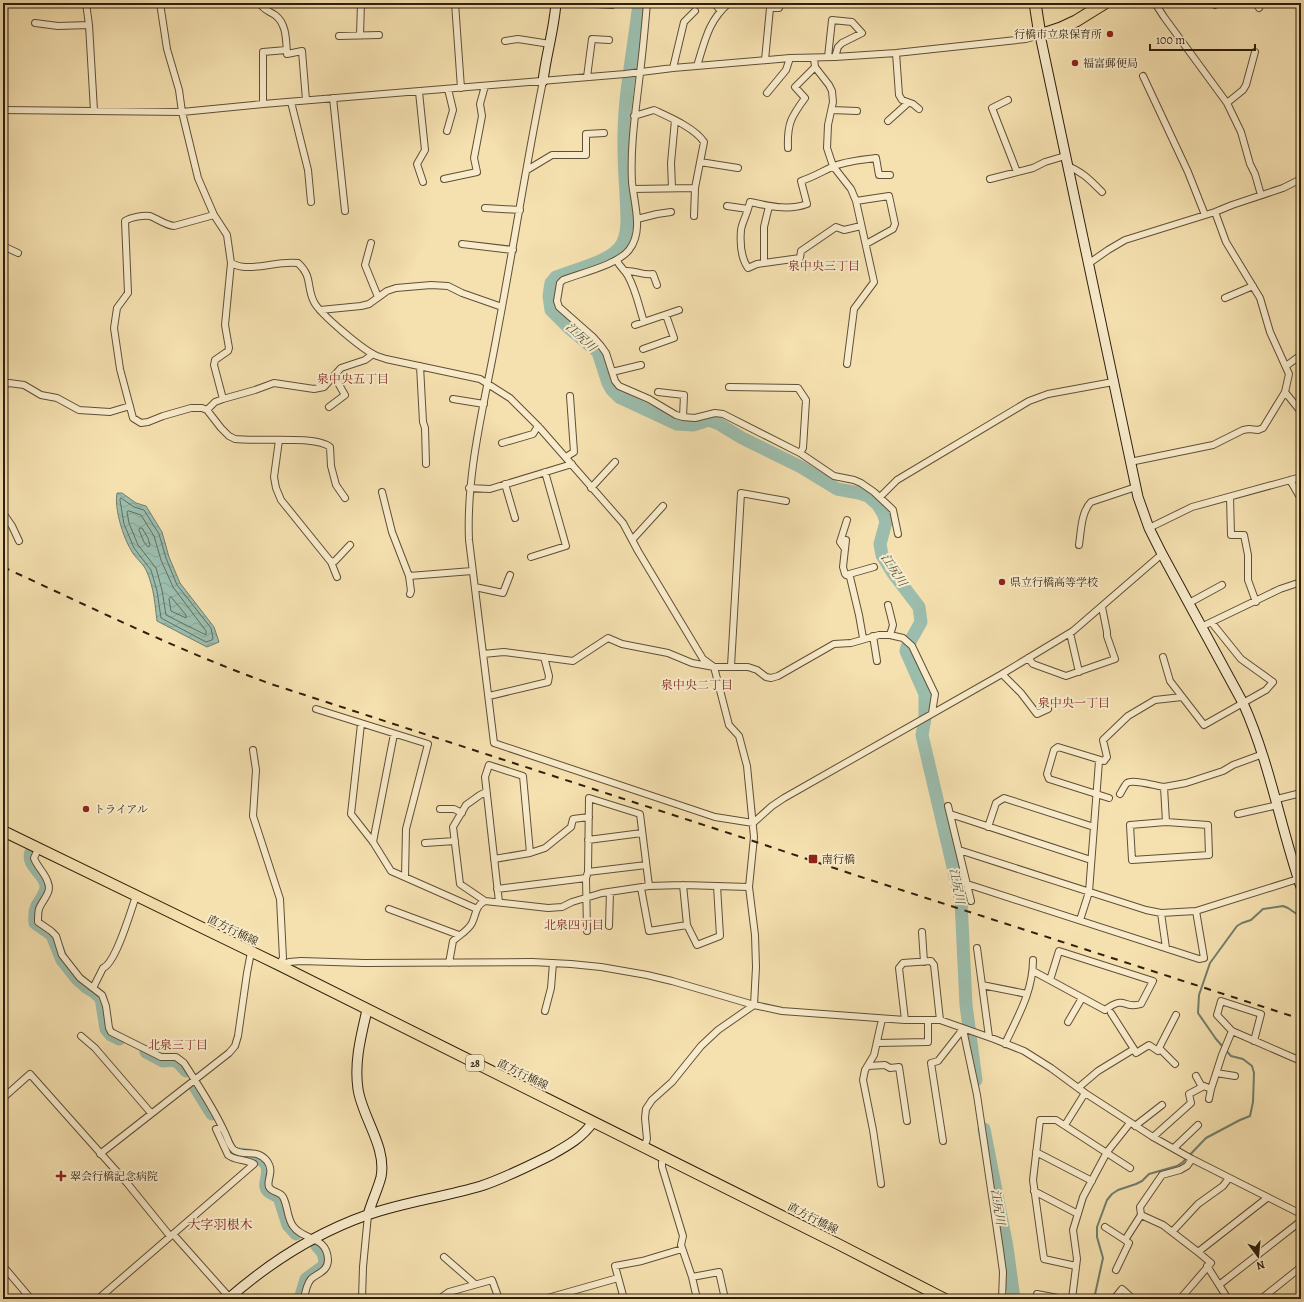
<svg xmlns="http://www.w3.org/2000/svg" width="1304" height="1302" viewBox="0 0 1304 1302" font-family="Alegreya,'Noto Serif JP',serif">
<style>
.water{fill:url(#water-waves);stroke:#707e6d}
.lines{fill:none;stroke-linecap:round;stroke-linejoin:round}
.shore{stroke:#656e5c;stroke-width:1}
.stream{stroke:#707e6d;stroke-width:2}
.river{stroke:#9cbdad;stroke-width:13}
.street-casing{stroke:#604f35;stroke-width:8}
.secondary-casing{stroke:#2e1f0c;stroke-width:11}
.primary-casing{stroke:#2e1f0c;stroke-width:12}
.highway-casing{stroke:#2e1f0c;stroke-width:13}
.street{stroke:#f8ebcb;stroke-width:6}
.secondary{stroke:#f8ebcb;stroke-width:9}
.primary{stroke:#f5e0af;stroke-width:10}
.highway{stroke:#f5e0af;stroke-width:11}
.rail{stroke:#2e1f0c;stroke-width:2;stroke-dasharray:7 7;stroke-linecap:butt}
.poi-dot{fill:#8f2418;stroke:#f8ebcb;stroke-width:1.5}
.labels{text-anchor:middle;stroke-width:4;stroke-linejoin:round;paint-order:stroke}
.shield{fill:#f8ebcb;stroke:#6b5c45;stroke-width:1}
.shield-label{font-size:10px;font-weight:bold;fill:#2e1f0c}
.poi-label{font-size:11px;fill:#2e1f0c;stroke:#f8ebcb;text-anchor:start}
.street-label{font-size:11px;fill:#2e1f0c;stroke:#f8ebcb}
.neighbourhood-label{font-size:12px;fill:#7a1f14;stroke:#f8ebcb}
.water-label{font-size:12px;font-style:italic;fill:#4f4e3c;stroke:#f8ebcb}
.quarter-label{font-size:13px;fill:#7a1f14;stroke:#f8ebcb}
</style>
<defs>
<pattern id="water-waves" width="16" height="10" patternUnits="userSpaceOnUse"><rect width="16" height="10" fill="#9cbdad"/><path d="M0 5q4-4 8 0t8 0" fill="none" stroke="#87a294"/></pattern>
</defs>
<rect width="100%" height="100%" fill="#f5e0af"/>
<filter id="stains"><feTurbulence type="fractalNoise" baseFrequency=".005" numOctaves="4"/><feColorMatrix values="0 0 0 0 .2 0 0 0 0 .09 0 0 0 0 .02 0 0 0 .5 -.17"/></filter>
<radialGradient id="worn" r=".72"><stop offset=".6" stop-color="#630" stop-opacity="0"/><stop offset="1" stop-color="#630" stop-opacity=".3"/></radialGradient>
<path class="water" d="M117,493H122L136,503L146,506L162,532L169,557L180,583L214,627L219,642L207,647L157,621C155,605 154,588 147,572C144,564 135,558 131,550C123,537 114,508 117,493Z"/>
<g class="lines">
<path class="shore" d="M121,498L134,507L144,510L159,534L166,558L177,585L211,628L213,638L212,640L206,642L161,618L157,591L151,570L134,548L124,524L120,500Z
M129,511L141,515L154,536L161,560L173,587L206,631V635L166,615L162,590L156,568L138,545L129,523L127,512Z
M140,528H142L148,538L150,545L149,547L147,546L144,542L139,530Z
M171,597L186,615V618L171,611L169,599Z"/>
<path class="stream" d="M1094,1299L1103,1258L1097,1237V1227L1107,1200L1112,1194L1118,1190L1136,1184L1142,1181L1149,1174L1177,1166L1183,1162L1206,1138L1240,1120L1250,1116L1253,1102L1254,1073L1252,1066L1243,1059L1231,1056L1216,1039L1198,1013L1199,995L1210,963L1237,926L1242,923L1251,920L1263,909L1283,906L1288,908L1301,917"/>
<path class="river" d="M639,3C635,39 628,75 625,111C623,138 624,166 626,193C626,209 630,229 622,244C612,262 575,269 556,277L551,283L549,296L551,310L569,328L598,352L608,383L612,390L619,397L677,424L693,425L709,420L719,424L742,438L801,467L837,489L859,493L868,496L878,505L883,513L886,522L880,544L882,555L893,573L919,607L921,622L907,647L906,651L925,694V718L922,735L961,901L966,1005L976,1080
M31,852C26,865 44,873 46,885C47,894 39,900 36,908C34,913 35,918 35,923L52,935L62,960L77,979L86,987L94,992L101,998L106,1029L111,1035L119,1039
M146,1052L163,1061L172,1060L178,1062L186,1071
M194,1085L212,1114
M984,1129L1007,1247L1014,1299
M222,1134L231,1152C240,1156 250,1153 259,1158C277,1168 260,1183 268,1191C271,1194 276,1195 279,1197L288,1225L296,1234
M300,1299L306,1279L324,1266C326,1258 323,1251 317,1246"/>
<defs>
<path id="street" d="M86,3L89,25L94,111
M160,3L167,49L179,90L182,112L198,178L214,215L227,235L231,263L225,325L229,348L228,351L215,360L214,365L223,399
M260,3C263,10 269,11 275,15C287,24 286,41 287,54L302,51L306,100
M455,3L461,88
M578,3L612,5V3
M647,3C645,26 643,50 640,73C636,109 630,145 632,182C634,204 644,231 629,250C617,265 581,273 563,280L560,283L557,301L559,307L593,337L601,346L606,353L615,381L619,386L649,399L676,415L683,417L695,418L715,413L723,414L800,453
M714,3L720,10
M1155,3L1164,17L1227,103L1241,132L1250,164L1255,174L1261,195
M1256,3L1259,8
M1215,5L1219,3
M35,23L58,26L89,25
M360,35L361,3
M339,36L379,35
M505,41L518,39L550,44
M896,53L899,95L902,100L913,104L919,109
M828,57L832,20L852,22L862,33L842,43L838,47L835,57
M814,58L815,67L829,85L832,91L833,102L828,125L827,148L833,166L851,189L856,201L874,282L854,309L847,364
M765,60L770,8H779L781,3
M697,66C705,41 708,21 729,3
M673,68L684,22L695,11
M1143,76L1188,172L1205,215
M587,77L592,39L609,40
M543,81C526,165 513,250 497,334C485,402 466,471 469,540L494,743L715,817L753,823
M419,92L425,150L417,164L423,182
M767,93L786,70L790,58
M333,98L345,211
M1008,100L992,108L1017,172
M291,102L308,170L311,202
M1227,103L1243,90L1246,85L1255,52
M263,104V52L286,50
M3,110L182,112L263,104L625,74L673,68L790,58L835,57L896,53L1026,39L1040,35
M832,110L857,111
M888,121L908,103
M447,131L453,110L448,89
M788,148C787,124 791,117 805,98L795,87L815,67
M700,162L738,168
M1067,166C1082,171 1091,181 1102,192
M527,170L552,155H586V134L604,133
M444,179L477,172L474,158L482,116L480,104L485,86
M990,179L1033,168L1045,162L1065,156
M672,188L671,163L675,120
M633,189L695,188L704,142C695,128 669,117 654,110L634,116
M856,201L889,196L895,224L893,229L866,244
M727,206L748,209L750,202C770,206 788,211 807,204L801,181C813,177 821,172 832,167C845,161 861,160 876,158L879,175H890
M769,206L764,227V263L800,258L801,251L836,227L844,230L861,226
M485,208L520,210
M748,209C746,216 742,223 741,230C740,242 741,258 748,268L757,264L764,263
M214,215L174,226C165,225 158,219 150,216C144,215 131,217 125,221L128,293L117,308L114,328L120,369L133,418L141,423L148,422L163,416L191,408H202L207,410L221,428L229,436L235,439C256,442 316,435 330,447L331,466L336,485L345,498
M694,216L695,188
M637,219L657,214L671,212
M371,243L365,265L378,297
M462,244L513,250
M3,246L18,253
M617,261C620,267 625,270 628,276C636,290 639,307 644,322
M231,263C235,265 241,267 246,267C263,268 279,261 298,263C313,277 306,286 314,302C320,314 364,351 377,356C380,357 383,358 386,359L480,379L510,398L538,426L623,523L638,551L703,659L714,667L729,725L739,736L747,766L754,837L749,887L755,935L756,967L754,1005
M1088,264L1108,250L1125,240L1215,212L1232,205L1283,188L1301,179
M625,271C636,270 642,276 653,274L657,285
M1225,298L1253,286
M320,310L361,306L369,304L387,291L396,288L431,285L448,286L462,293L502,307
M635,325L679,310
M643,349L674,338L666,315
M420,366L423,422L425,428L426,464
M1286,366L1301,355
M612,372L641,365
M729,387L798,388L806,400L803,448L800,453L834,476L854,480L861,483L874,492L893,510L898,534
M3,388L4,385L9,383L24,385L41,395L57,398L79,410L110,412L130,406
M658,392L684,395L683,417
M1285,392L1301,412
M453,399L484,404
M329,407L345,395L334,376
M207,410L215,402L223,399L255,390L274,383L314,389L324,387L341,368L365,360L373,354
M279,440L274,477L276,488L281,500L331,562L337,577
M502,443L533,434L538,426
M566,457L574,452L570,396
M3,462V470
M1130,462L1213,445L1243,430L1249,429L1258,430L1263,428L1285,392L1289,374L1270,332L1260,298L1226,242L1215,212
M1290,480L1301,499
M505,484L515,518
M469,488L490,489L572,464
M591,488L615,462
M382,492L392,532L409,576
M880,497L897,480L1029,401L1048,394L1113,382
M1230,497L1231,535H1244L1248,555V580L1256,602
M3,513L12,526L19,541
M1149,528L1192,507L1301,477
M632,540L663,506
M846,540L843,567L845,574L850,577L859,615L863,638
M1079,545C1081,532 1081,512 1091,502L1136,487
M845,549L840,542L847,520
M531,557L566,546L545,472
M331,562L335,561L350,545
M846,575L874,567
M475,587L503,593L510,575
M410,594L411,591L409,576L472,571
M1189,603L1222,585
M888,605L893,625L890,635
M1300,618H1301
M1201,627L1280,589L1301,582
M1070,633L1079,672
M873,636L877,661
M483,654L504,652L573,661L608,638L622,644L668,653L692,663L714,667H748L757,670L766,677L771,678L778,676L834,644L851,643L879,635H890L903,638L912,646L935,694L932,713
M1163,657L1170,681L1204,725L1266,690L1273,682L1241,659L1212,623
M1028,658L1033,664L1066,676L1115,659L1107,636V632L1102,607
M731,666L741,493L786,501
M1002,674L1021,693L1037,714L1048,709
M489,696L548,682L549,676L544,657
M316,709L428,744L406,829L405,877
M361,724L351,814L373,842L391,871L477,909
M253,750L256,770L253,816L280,899L283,958L279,965
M1120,794C1122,791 1124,786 1127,783C1133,779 1156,786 1164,787
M1109,798L1049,779L1047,774L1054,750L1058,747L1104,761L1107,757L1103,740L1128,716L1155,700L1182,697
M1277,799L1301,793
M948,806L971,901
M440,809H454L462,813
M950,814L1091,860
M1238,814L1278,805
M1166,822L1208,825L1209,855L1132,860L1130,825Z
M1166,822L1164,787L1186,783L1223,771L1233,765L1263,754
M753,823L772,806L784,798L1002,674L1073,631L1162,554
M988,827L996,803L1004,798L1094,827
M588,840L642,833
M373,842L394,734
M425,843L455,841
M38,849L34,858C37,867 46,874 48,883C52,893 42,900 39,909C38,913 38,918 38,922L51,931L56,936L62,955L80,978L102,995L106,1006L109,1028L111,1032L161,1057H176L184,1063C198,1085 213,1107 224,1131C227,1136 229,1146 234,1150C244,1157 257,1148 267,1161C275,1172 266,1180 269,1187C272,1193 280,1191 283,1197C288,1206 287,1218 293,1226C303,1241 327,1235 328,1260C328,1271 318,1273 311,1279C307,1284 305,1293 304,1299
M959,850L1146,910L1161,913L1196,911L1298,879
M494,859L530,853
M588,872L646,865
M967,884L1199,959L1204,958L1196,911
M683,885L687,925L697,945L720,936L717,886
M641,888L649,931L687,925
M497,889L586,878
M485,901L460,884L453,827L466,805L480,795L486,792
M499,902L485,777L489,765L523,776L530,853L545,848L571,827L573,819L589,817
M389,909L459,935
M1161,913L1166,948
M1080,920L1089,892L1099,761
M609,926L610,892
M587,931L586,878L588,872L589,798L640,814L649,886
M922,932L924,962
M977,948L989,1037
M449,963L453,941C459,935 468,931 472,923C476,915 475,906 485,901L548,908L562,907L572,902L602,893L649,886L683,885L749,887
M279,965L289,962L301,961L364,963L532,962L571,964L601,967L647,975L672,981L754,1005L782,1011L905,1020H940L994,1039L1024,1051L1051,1068L1085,1093L1153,1137L1192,1159L1301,1214
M1033,971L1105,1010C1126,994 1123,1010 1141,1004L1153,981L1059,951L1050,980
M982,985L1027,994
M94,986L103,968C116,963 131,910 136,896
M545,1011L551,988L553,963
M1111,1013L1134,1049
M905,1020L899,968L903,963L931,961L934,965L940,1020
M1068,1022L1082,998
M963,1029L977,1095L1000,1250L1003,1272L1002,1299
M1232,1031L1217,1015L1221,1001L1261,1014L1254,1041
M81,1036L95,1048L151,1113
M878,1043L928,1042V1020
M1005,1044C1018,1016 1033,991 1033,960
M1159,1048L1176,1015
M868,1066L885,1065L890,1068L899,1067L907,1121
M1216,1073L1235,1076
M1196,1076L1202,1087
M1078,1088L1098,1071L1134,1049L1136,1053L1149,1045L1158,1051L1159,1048L1175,1064
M3,1098L30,1074L127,1183L170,1236
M1209,1099L1211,1089
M1065,1125L1085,1093
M1135,1126L1162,1105
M1153,1137L1191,1103L1189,1094L1204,1086L1211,1089L1222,1055L1232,1031L1301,1061
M943,1141L931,1063L938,1061L963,1029
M644,1148L647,1139L645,1118L646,1109L652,1100L672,1082L701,1046L718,1030L754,1005
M1174,1148L1198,1125
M1036,1152L1092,1181
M100,1154L229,1053L235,1046L238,1036L247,973L251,952
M664,1157L662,1162V1167L683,1236L681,1245L692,1277L697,1299
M1192,1159L1187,1166L1180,1170L1162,1175L1140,1207L1141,1215L1163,1225L1198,1252
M881,1184L873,1130L863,1080L865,1070L874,1055L882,1019
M1034,1191L1078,1214
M1105,1227L1125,1240
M1172,1232L1198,1204L1223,1186L1229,1178
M173,1234L230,1298
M444,1257L475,1284
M3,1266L31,1299
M1076,1266L1044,1259L1033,1180L1040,1120H1056L1130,1168
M1207,1266L1228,1299
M1116,1270L1129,1243L1125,1240L1141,1215
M692,1277L719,1272L725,1299
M1219,1285L1301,1221
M1037,1294L1063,1299
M98,1299L254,1164C246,1159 235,1161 228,1155L216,1129L222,1127
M362,1299L363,1267L368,1215
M439,1299L449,1292L492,1280L499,1299
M544,1299L618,1278
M624,1299L615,1266L642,1261L682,1249
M1072,1299L1077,1259L1073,1230L1083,1197L1107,1152L1130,1123
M1114,1299L1122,1289L1133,1299
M1180,1299L1211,1263L1198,1252L1267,1198
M1261,1299L1301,1267
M1298,1299L1301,1297"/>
<path id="secondary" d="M1040,35L1138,497L1149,528L1162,554L1243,703C1270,763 1280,826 1301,887
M543,81C546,55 554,30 556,3
M367,1010C361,1036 354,1062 358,1089C362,1117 387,1147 381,1177C378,1189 371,1203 368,1215
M228,1299C269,1263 316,1233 367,1215C404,1202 444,1197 481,1186C505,1178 529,1166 551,1155C567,1146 582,1138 593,1122"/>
<path id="primary" d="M3,831L279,965L838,1244L945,1299"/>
<path id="highway" d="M1035,3L1040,35L1061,28L1076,21L1105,3"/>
</defs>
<use href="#street" class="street-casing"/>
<use href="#secondary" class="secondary-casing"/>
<use href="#primary" class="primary-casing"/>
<use href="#highway" class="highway-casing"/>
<use href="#street" class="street"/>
<use href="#secondary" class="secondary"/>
<use href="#primary" class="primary"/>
<use href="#highway" class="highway"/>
<path class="rail" d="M3,567C93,608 181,652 274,685L753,841L858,876L1301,1019"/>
</g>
<g class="poi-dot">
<circle cx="1110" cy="34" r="4"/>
<circle cx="1075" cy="63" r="4"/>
<circle cx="1002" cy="582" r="4"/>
<circle cx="86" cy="809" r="4"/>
<rect x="808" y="854" width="10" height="10" rx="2"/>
<path d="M59 1170h4v4h4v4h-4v4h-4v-4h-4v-4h4z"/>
</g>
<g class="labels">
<rect class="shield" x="466" y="1055" width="18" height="16" rx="3"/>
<g class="shield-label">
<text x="475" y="1067">28</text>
</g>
<g class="poi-label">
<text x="1102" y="38" text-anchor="end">行橋市立泉保育所</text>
<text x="1083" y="67">福富郵便局</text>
<text x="1010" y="586">県立行橋高等学校</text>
<text x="94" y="813">トライアル</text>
<text x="822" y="863">南行橋</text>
<text x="70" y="1180">翠会行橋記念病院</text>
</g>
<g class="street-label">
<text transform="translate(233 930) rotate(26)" y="4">直方行橋線</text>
<text transform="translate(523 1074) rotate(26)" y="4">直方行橋線</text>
<text transform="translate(813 1218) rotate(27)" y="4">直方行橋線</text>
</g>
<g class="neighbourhood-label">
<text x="824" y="270">泉中央三丁目</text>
<text x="353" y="383">泉中央五丁目</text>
<text x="697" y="689">泉中央二丁目</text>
<text x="1074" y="707">泉中央一丁目</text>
<text x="574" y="929">北泉四丁目</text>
<text x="178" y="1049">北泉三丁目</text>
</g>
<g class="water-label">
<text transform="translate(581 337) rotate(43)" y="4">江尻川</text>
<text transform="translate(894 570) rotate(57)" y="4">江尻川</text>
<text transform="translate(957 886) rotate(79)" y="4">江尻川</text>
<text transform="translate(998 1207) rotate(81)" y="4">江尻川</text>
</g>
<g class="quarter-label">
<text x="220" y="1229">大字羽根木</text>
</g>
</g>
<rect width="1304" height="1302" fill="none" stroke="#f5e0af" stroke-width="16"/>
<rect x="4" y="4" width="1296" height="1294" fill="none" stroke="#2e1f0c" stroke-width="2"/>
<rect x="8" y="8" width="1288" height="1286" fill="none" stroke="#2e1f0c"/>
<g transform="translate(1258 1256) rotate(164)" stroke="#f8ebcb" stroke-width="3" paint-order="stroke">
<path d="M0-3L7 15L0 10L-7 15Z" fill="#2e1f0c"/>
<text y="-6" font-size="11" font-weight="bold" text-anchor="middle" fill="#2e1f0c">N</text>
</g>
<path d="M1150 44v6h105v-6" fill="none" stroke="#2e1f0c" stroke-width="2"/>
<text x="1156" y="44" font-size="12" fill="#2e1f0c" stroke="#f8ebcb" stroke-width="3" paint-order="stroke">100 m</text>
<rect width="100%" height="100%" filter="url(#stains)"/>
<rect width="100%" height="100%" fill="url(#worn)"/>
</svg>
